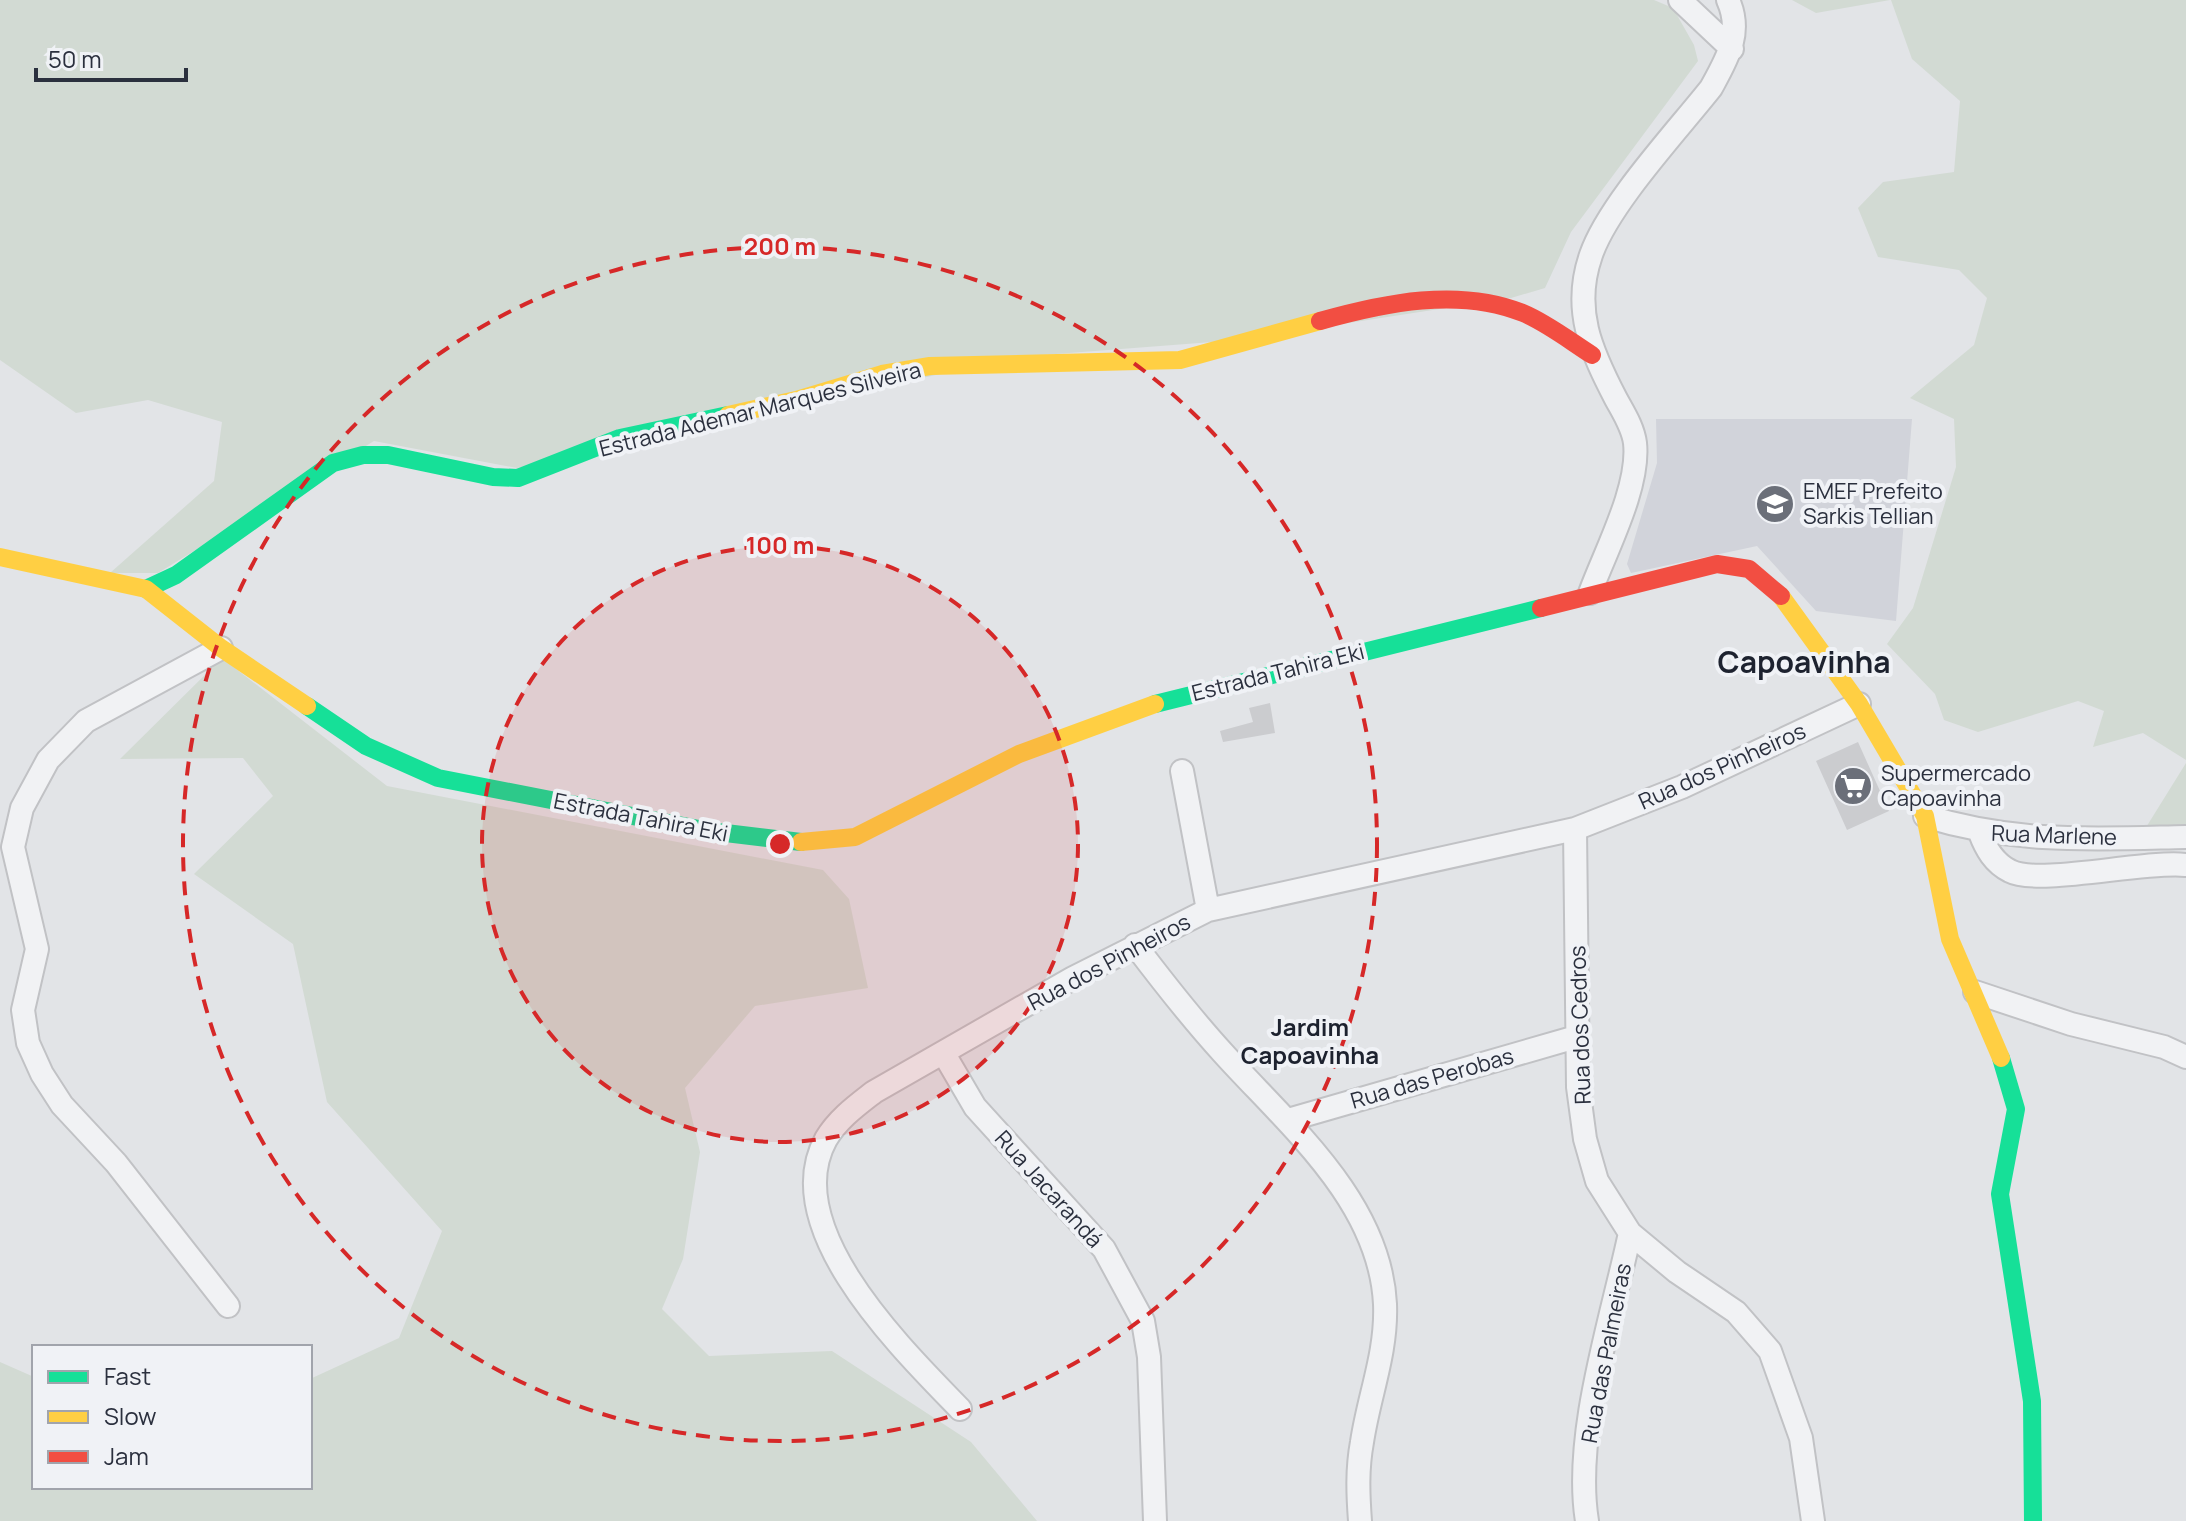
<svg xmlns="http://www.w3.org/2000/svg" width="2186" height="1521" viewBox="0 0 2186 1521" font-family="Manrope,sans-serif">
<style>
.built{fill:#d1d3da}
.green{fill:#d2dad3}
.building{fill:#cbcccf}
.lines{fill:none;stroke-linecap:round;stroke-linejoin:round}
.street-casing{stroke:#c1c2c5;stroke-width:26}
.street{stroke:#f1f2f4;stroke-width:22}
.fast{stroke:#16e098;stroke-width:18}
.slow{stroke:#ffcf43;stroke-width:18}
.jam{stroke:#f24e42;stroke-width:18}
.ring{fill:none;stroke:#d62828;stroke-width:4;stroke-dasharray:14 10}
.labels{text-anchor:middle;stroke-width:8;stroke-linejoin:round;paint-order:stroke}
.street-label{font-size:22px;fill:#2b303e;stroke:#f0f2f6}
.poi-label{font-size:22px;fill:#2b303e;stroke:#f0f2f6;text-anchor:start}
.neighbourhood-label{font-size:24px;font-weight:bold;fill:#1d222f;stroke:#f0f2f6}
.district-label{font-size:30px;font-weight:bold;fill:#1d222f;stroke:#f0f2f6}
.centre{fill:#d62828;stroke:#f0f2f6;stroke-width:4}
.ring-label{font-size:24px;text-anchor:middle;font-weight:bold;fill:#d62828;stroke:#f0f2f6;stroke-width:8;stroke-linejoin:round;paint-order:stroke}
</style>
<rect width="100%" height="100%" fill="#e2e4e7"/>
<path class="built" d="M1656,419H1912L1896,621L1816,611L1757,546L1631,573L1627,564L1657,463Z"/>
<path class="green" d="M0,0H1654L1673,8L1694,45L1698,61L1571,232L1545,288L1511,298L1238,340L1017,357L517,468L374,441L158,573H110L214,481L222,422L148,400L76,413L0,360Z
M1792,0H1890L1816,13Z
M1891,0H2186V760L2143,733L2093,747L2104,711L2078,701L1978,732L1944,720L1935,694L1887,644L1913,608L1956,467L1954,419L1910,398L1974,345L1987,298L1959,270L1878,257L1858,208L1883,182L1954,172L1960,101L1912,59Z
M222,658L387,786L823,870L849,899L868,988L755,1006L685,1088L700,1152L683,1259L662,1309L709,1356L832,1351L971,1442L1037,1521H0V1362L34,1377V1487H310V1379L399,1338L442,1231L327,1102L293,944L194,874L273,796L243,758L120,759Z
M2186,763V824L2145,829Z"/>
<path class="building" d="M1270,703L1275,733L1223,742L1220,731L1253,722L1249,708Z
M1858,742L1889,811L1847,830L1816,761Z"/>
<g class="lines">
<defs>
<path id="street" d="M1680,0L1732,49
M1590,593C1605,552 1640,487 1635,443C1633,427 1623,412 1616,399C1591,351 1572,309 1591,255C1608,205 1677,131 1711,88C1727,59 1743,33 1728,0
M221,648L86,721L48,760L22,808L13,847L37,949L23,1010L28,1043L42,1074L62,1105L116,1163L228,1306
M1182,771L1208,910
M1925,816C2016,844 2093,839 2186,837
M1575,829L1578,1087L1585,1139L1597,1181L1630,1233L1677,1272L1736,1312L1770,1351L1801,1438L1813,1521
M1980,833C1986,849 1994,863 2010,871C2038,886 2146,860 2186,865
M1135,945C1163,982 1192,1019 1223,1053C1288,1125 1380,1201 1385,1304C1387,1353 1369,1395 1362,1442C1357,1469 1358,1494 1360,1521
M1975,992L2071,1024L2164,1047L2186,1057
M944,1054L975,1107L1104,1249L1143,1321L1149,1357L1155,1521
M1288,1120L1576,1037
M960,1409C903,1350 777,1228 826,1139C838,1119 856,1106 874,1092L1073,978L1208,910L1575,829L1682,787L1859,704
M1587,1521C1573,1435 1612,1318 1630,1233"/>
</defs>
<use href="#street" class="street-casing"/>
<use href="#street" class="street"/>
<path class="fast" d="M146,589L176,575L333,463L363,455H388L493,477L518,478L620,438L728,415
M1155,704L1541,608
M307,706L366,746L438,778L709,831L801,842
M2001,1058L2016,1109L2000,1194L2032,1401L2033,1521"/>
<path class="slow" d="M728,415L796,400L882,374L930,366L1180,360L1320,321
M0,557L146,589L221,648L307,706
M1781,596L1859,704L1925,816L1950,939L2001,1058
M801,842L855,837L1019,754L1155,704"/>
<path class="jam" d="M1320,321C1384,303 1459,287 1523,313C1547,323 1570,341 1592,355
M1541,608L1717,564L1749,569L1781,596"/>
</g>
<circle cx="780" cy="844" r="298" fill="#d62828" fill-opacity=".12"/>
<g class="ring">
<circle cx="780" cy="844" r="298"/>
<circle cx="780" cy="844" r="597"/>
</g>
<defs>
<symbol id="school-disc" viewBox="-11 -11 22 22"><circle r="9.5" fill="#6b6f79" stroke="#f0f2f6"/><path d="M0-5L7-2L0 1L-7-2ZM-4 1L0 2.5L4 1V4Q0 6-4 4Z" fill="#fff"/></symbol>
<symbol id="supermarket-disc" viewBox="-11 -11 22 22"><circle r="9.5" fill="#6b6f79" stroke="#f0f2f6"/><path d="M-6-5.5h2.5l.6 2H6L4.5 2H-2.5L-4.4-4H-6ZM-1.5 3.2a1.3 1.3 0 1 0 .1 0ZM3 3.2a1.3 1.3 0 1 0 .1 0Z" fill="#fff"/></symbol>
</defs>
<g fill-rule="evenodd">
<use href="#school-disc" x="1753" y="482" width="44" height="44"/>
<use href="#supermarket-disc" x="1831" y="764" width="44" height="44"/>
</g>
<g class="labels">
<g class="street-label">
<text transform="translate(760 409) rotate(-14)" y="8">Estrada Ademar Marques Silveira</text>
<text transform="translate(1278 672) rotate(-14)" y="8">Estrada Tahira Eki</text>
<text transform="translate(1722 766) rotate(-24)" y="8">Rua dos Pinheiros</text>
<text transform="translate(641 817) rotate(11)" y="8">Estrada Tahira Eki</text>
<text transform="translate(2054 835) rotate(2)" y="8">Rua Marlene</text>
<text transform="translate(1109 962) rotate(-28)" y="8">Rua dos Pinheiros</text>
<text transform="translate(1580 1025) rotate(-92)" y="8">Rua dos Cedros</text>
<text transform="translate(1432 1078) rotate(-16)" y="8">Rua das Perobas</text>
<text transform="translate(1049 1189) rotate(48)" y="8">Rua Jacarandá</text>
<text transform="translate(1606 1353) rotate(-79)" y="8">Rua das Palmeiras</text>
</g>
<g class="poi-label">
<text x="1803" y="499">EMEF Prefeito<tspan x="1803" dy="25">Sarkis Tellian</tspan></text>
<text x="1881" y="781">Supermercado<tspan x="1881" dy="25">Capoavinha</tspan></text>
</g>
<g class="neighbourhood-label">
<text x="1310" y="1036">Jardim<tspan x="1310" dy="28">Capoavinha</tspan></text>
</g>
<g class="district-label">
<text x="1804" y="673">Capoavinha</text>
</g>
</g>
<circle cx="780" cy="844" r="12" class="centre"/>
<g class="ring-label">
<text x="780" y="255">200 m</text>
<text x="780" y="554">100 m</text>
</g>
<rect x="32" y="1345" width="280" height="144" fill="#f0f2f6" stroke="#a1a4ac" stroke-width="2"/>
<rect x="48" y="1371" width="40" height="12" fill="#16e098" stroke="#a1a4ac" stroke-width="2"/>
<text x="104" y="1385" font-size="24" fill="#2b303e">Fast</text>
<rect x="48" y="1411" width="40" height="12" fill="#ffcf43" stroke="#a1a4ac" stroke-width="2"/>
<text x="104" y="1425" font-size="24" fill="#2b303e">Slow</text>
<rect x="48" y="1451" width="40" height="12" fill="#f24e42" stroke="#a1a4ac" stroke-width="2"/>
<text x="104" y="1465" font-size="24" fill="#2b303e">Jam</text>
<path d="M36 68v12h150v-12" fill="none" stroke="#2b303e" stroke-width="4"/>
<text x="48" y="68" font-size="24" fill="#2b303e" stroke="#f0f2f6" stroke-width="6" paint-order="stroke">50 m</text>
</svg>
